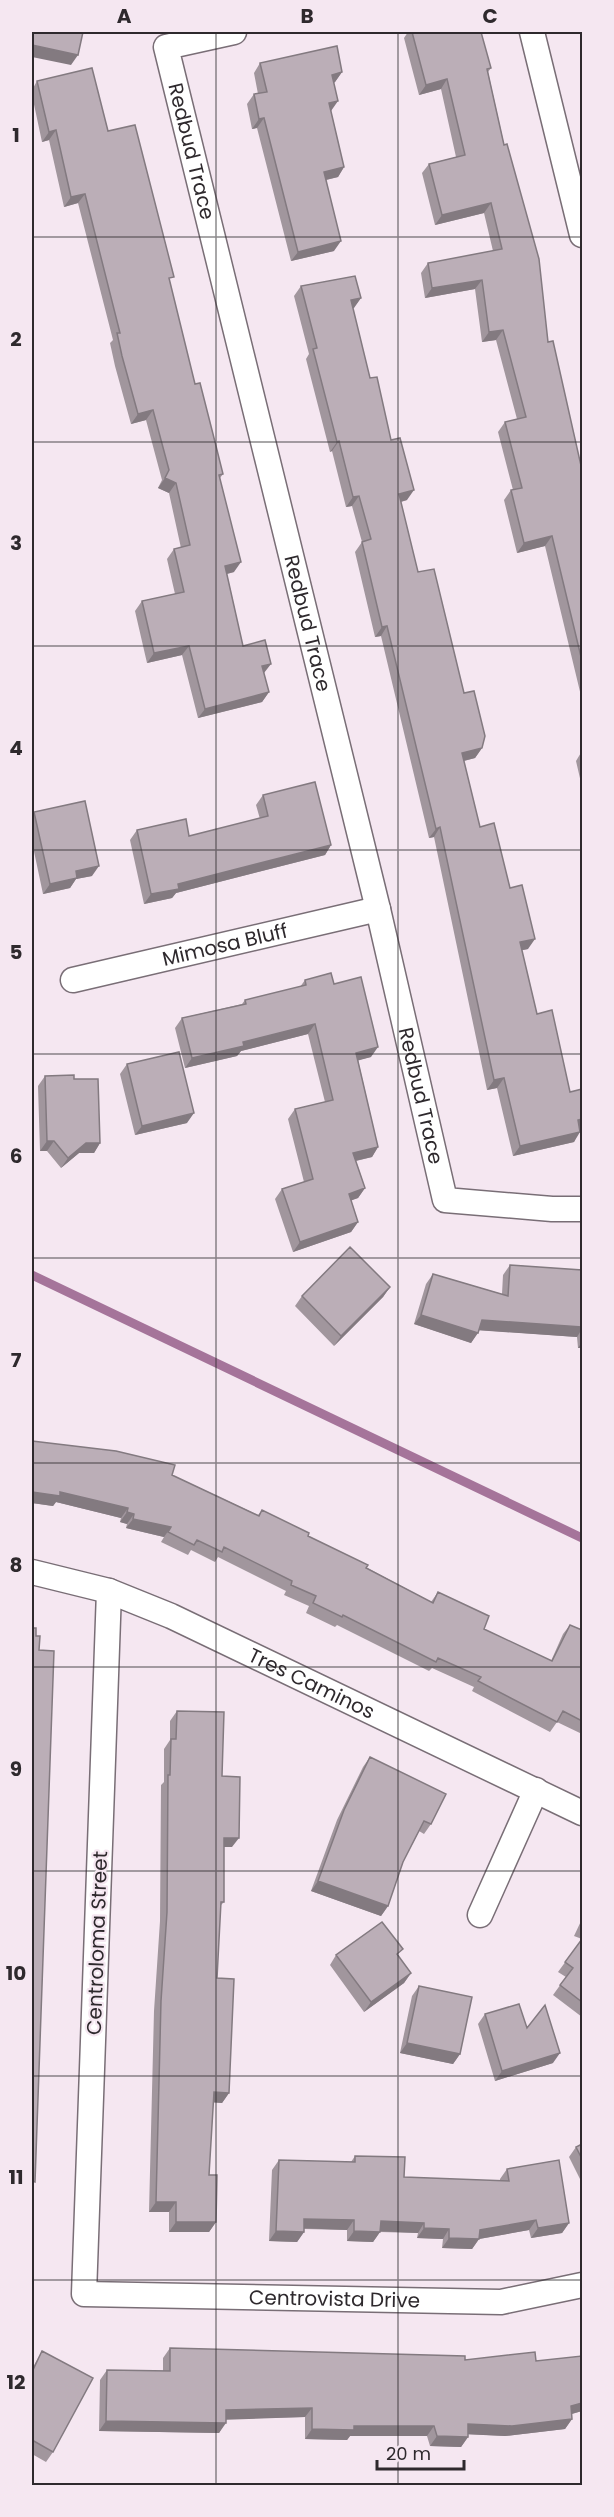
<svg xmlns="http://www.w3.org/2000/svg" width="614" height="2517" viewBox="0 0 614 2517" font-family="Poppins,sans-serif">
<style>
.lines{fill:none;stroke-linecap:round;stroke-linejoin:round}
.stream{stroke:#a5749a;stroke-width:9}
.minor-casing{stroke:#796e76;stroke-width:27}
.minor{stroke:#fff;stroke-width:24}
.wall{fill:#a1969d}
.shaded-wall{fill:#837a80}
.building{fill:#bbaeb7;stroke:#837a80;stroke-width:1.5}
.grid{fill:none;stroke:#2e292d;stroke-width:1.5;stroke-opacity:0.55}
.labels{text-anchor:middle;stroke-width:4.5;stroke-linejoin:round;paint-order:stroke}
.street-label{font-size:20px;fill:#2e292d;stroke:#f5e7f1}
.neatline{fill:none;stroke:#2e292d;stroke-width:2}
.grid-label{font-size:20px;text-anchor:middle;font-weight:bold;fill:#2e292d}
</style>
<rect width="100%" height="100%" fill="#f5e7f1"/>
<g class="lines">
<path class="stream" d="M32,1275L582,1538"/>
<defs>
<g id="minor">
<path id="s1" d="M234,32L166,47L378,909L445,1200L552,1209H582"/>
<path d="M532,32L582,235"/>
<path id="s2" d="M73,980L378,909"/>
<path id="s3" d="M32,1572L109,1591L171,1616L582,1813"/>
<path id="s4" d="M109,1591L84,2294L501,2302L582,2285"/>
<path d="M480,1915L536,1790"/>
</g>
</defs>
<use href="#minor" class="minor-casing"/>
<use href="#minor" class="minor"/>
</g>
<path class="wall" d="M408,32H412L491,68L488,72L548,342L582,470V700L545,546L517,553L504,500L511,490H513L498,432L505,422L517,419L496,340L482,342L475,289L425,298L421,273L428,263L493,251L484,213L435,225L422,173L429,164L456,157L441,89L419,95L404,38Z
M260,63L342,72L335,82L334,83L331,111L344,167L338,177L326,180L334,251L291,261L257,128L252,129L247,104L254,94H258L254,73Z
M37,81L108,131L170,284L195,384L223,474L220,478L234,572L227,574L243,646L264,673L269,692L262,702L198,718L182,655L147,663L135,611L142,601L175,594L167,559L174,549L181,548L169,493L158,488L162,480L146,420L131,424L115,366L110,343L113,340L78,203L64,207L49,140L42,142L32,95V90Z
M301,286L361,298L353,308L370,378L391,440L407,500L401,502L418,572L464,693L482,748L475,758L464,761L480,827L510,888L528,949L522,950L537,1014L570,1092L582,1089V1127L580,1128L574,1142L513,1156L497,1088L487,1090L434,837L429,838L381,636L375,637L355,552L362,542L352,506L346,507L332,451L330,452L306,359L309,354L294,296Z
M582,751V787L576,761Z
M263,795L331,845L325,855L176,893L172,898L144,904L130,840L137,830L189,836L260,819L256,805Z
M34,812L92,876L76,879L70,888L43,894L32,842V816Z
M305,980L334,984L371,1057L358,1060L378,1147L372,1157L356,1161L365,1188L358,1198L351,1200L358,1222L351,1232L293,1252L275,1199L282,1189L304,1182L288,1119L295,1109L325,1102L308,1034L241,1051L237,1056L185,1068L175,1028L182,1018L242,1004L245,1000L300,987Z
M127,1064L187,1123L135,1135L120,1074Z
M45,1076L74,1079L100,1143L94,1153H79L61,1168L47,1151H40L38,1086Z
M510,1265L582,1270V1348H578L577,1337L479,1330L471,1343L414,1324L426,1284L433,1274L502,1294L503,1275Z
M390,1287L383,1297L334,1346L295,1306L302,1296Z
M32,1441L172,1475L258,1515L262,1510L308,1536L431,1602L438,1592L484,1629L551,1661L563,1634L570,1625L582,1630V1734L557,1722L550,1732L472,1691L474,1687L432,1668L429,1671L337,1625L335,1627L306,1613L309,1606L284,1595L286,1591L218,1557L215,1562L191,1550L188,1555L161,1542L164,1537L126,1528L127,1524L120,1522L121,1518L56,1502L53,1506L32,1503Z
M177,1711L222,1776L232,1847H224V1902L220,1906L217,1978L229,2093L222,2103L213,2102L209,2175L216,2222L209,2232H169V2212H149L154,2011L160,1921L161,1785L164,1782V1749L170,1740V1721Z
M370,1757L431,1824L424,1834L419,1831L403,1862L388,1906L381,1916L311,1891L337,1820L363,1767Z
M582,1919V2017L553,1995L566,1977L558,1972L582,1939L574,1936Z
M336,1955L398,1956L411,1973L404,1983L364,2012L330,1965Z
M419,1986L460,2054L453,2064L400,2053L412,1996Z
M485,2014L527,2028L553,2063L495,2081L478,2024Z
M582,2144V2183L569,2157L576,2147Z
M355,2156L404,2177L500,2181V2179L507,2169L569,2223L562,2233L531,2238L529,2230L479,2239L472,2249L442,2248L443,2239L417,2238L418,2233L380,2232L373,2242L347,2241V2230L304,2229V2232L297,2242L269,2241L272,2170L279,2160L351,2162Z
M170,2348L465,2360L536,2361L579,2357L582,2352V2411L572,2414V2419L565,2429L505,2436L468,2434V2437L461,2447L430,2446L427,2436H350L347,2440L305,2439V2417L226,2419L219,2433L99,2431L100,2380L107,2370L163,2371V2358Z
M42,2351L53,2452L46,2462L32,2454V2369Z"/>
<path class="shaded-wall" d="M32,45L78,55L71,65L32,57Z
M342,72L335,82L325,85L332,75Z
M447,79L441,89L419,95L426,85Z
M338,101L331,111L322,113L329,103Z
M264,118L257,128L252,129L259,119Z
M56,130L49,140L42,142L49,132Z
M344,167L338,177L317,182L324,172Z
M85,194L78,203L64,207L71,197Z
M491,203L484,213L435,225L442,215Z
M341,241L334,251L291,261L298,252Z
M482,280L475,289L425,298L432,288Z
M361,298L354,308L344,310L351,300Z
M503,330L496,340L482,342L489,332Z
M153,410L146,420L131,424L138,414Z
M339,441L332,451L330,452L337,442Z
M165,478L176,483L169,493L158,488Z
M414,490L407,500L392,504L399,494Z
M359,496L352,506L346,507L353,497Z
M552,536L545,546L517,553L524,543Z
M241,562L234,572L218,576L225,566Z
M387,626L381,636L375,637L382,627Z
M189,646L182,655L147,663L154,653Z
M271,664L264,673L262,666Z
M269,692L262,702L198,718L205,709Z
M482,748L475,758L455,763L462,753Z
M440,827L434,837L429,838L436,829Z
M331,845L325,855L176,893L172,898L144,904L151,894L178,884Z
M99,866L92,876L76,879L70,888L43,894L50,884L76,871Z
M535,939L528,949L513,952L520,942Z
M315,1024L308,1034L241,1051L237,1056L185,1068L192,1058L243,1042Z
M378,1047L371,1057L349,1063L356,1053Z
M504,1078L497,1088L487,1090L494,1080Z
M194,1113L187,1123L135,1135L142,1126Z
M582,1119V1127L571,1130L578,1120Z
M580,1132L574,1142L513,1156L520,1146Z
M47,1141H54L47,1151H40Z
M86,1143H100L94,1153H79L61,1168L68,1158Z
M378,1147L372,1157L346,1163L353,1153Z
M365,1188L358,1198L342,1204L349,1194Z
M358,1222L351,1232L293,1252L300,1242Z
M390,1287L383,1297L334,1346L341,1336Z
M421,1315L478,1333L471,1343L414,1324Z
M482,1320L582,1327V1329L577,1337L475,1330Z
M582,1342V1348H578Z
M32,1492H60L128,1508L121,1518L56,1502L53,1506L32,1503Z
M127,1512L134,1514L127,1524L120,1522Z
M133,1519L171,1527L164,1537L126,1528Z
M224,1838H239L232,1847H218Z
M318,1881L388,1906L381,1916L311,1891Z
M411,1973L404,1983L364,2012L371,2002Z
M407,2043L460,2054L453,2064L400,2053Z
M560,2053L553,2063L495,2081L502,2071Z
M214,2092L229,2093L222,2103L207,2102Z
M156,2202H176L169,2212H149Z
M304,2219L354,2220L347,2230L297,2228Z
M536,2220L529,2230L479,2239L472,2249L442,2248L449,2238L480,2230Z
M381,2221L424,2223L418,2233L374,2231Z
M176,2222H216L209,2232H169Z
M569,2223L562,2233L531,2238L538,2228Z
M424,2228L449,2229L443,2239L417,2238Z
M276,2231L304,2232L297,2242L269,2241Z
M354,2231L380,2232L373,2242L347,2241Z
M582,2403V2411L564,2416L571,2406Z
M312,2408L305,2417L219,2420L226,2410Z
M572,2419L565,2429L505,2436L461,2434L468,2424Z
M106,2421L226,2423L219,2433L99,2431Z
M354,2426H434L427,2436H350L347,2440L305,2439L312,2429Z
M437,2436L468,2437L461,2447L430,2446Z"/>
<path class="building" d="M32,32H83L78,55L32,45Z
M412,32H481L491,68L487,69L504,145L507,144L539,259L548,342L553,341L582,470V661L552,536L524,543L511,490L522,488L505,422L526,417L503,330L489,332L482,280L432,288L428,263L502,249L491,203L442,215L429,164L465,155L447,79L426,85Z
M337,46L342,72L332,75L338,101L329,103L344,167L324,172L341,241L298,252L264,118L259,119L254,94L267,92L260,63Z
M92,68L108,131L135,125L174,277L169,278L195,384L200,383L213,434L223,474L219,475L241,562L225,566L243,646L265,640L271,664L262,666L269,692L205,709L189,646L154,653L142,601L184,592L174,549L190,545L176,483L165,478L169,470L153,410L138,414L122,356L117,333H120L85,194L71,197L56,130L49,132L37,81Z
M355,276L361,298L351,300L370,378L377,377L391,440L400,438L414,490L399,494L418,572L434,569L464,693L474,691L485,736L482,748L462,753L480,827L494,823L510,888L522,885L535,939L520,942L537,1014L552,1010L570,1092L582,1089V1119L578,1120L580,1132L520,1146L504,1078L494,1080L440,827L436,829L387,626L382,627L362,542L371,539L359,496L353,497L339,441L337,442L313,349L317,348L301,286Z
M315,782L331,845L178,884L179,889L151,894L137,830L186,819L189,836L268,816L263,795Z
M85,801L99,866L76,871L77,878L50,884L34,812Z
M331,973L334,984L361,977L378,1047L356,1053L378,1147L353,1153L365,1188L349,1194L358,1222L300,1242L282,1189L313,1179L295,1109L333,1100L315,1024L243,1042L244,1046L192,1058L182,1018L246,1004L245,1000L306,985L305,980Z
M179,1052L194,1113L142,1126L127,1064Z
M74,1075V1079H98L100,1143H86L68,1158L54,1141H47L45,1076Z
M350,1247L390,1287L341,1336L302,1296Z
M510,1265L582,1270V1327L482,1320L478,1333L421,1315L433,1274L508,1296Z
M32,1441L116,1451L175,1465L172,1475L259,1516L262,1510L309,1533L308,1536L368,1565L366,1568L433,1603L438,1592L489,1616L484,1629L552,1661L570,1625L582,1630V1721L563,1711L557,1722L478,1681L481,1677L438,1658L436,1662L343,1615L342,1617L313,1603L316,1596L291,1585L292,1581L224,1547L222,1552L197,1540L194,1545L168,1532L171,1527L133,1519L134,1514L127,1512L128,1508L60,1492V1496L32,1492Z
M32,1628H36V1636H40L39,1650L54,1651L35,2182L32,2181Z
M177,1711L224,1712L222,1776L240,1777L239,1838H224V1902H221L217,1978L234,1979L229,2093L214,2092L209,2175H217L216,2222H176V2202H156L161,2001L167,1912L168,1775H170L171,1739H176Z
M370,1757L446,1794L431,1824L424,1821L403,1862L388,1906L318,1881L344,1810Z
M382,1922L403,1949L397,1954L411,1973L371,2002L336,1955Z
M582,1939V2002L560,1985L573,1968L565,1962Z
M419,1986L472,1997L460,2054L407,2043Z
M519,2004L527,2028L545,2005L560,2053L502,2071L485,2014Z
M582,2144V2159L576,2147Z
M355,2156L405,2157L404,2177L509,2181L507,2169L559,2160L569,2223L538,2228L536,2220L480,2230L479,2239L449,2238V2229L424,2228V2223L381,2221L380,2232L354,2231V2220L304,2219V2232L276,2231L279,2160L355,2162Z
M170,2348L465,2356V2360L535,2352L536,2361L582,2356V2403L571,2406L572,2419L512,2426L468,2424V2437L437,2436L434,2426H354V2430L312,2429V2408L226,2410V2423L106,2421L107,2370L170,2371Z
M42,2351L93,2378L53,2452L32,2440V2372Z"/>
<path class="grid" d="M216,32V2486M398,32V2486M32,237H582M32,442H582M32,646H582M32,850H582M32,1054H582M32,1258H582M32,1463H582M32,1667H582M32,1871H582M32,2076H582M32,2280H582"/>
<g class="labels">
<g class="street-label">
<text dy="7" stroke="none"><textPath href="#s1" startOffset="177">Redbud Trace</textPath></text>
<text dy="7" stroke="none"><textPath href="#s1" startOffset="663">Redbud Trace</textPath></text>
<text dy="7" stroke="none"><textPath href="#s2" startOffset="156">Mimosa Bluff</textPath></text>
<text dy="7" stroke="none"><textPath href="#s1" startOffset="1149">Redbud Trace</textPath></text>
<text dy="7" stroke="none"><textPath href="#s3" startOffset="302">Tres Caminos</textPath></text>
<text transform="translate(97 1943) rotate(-88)" y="7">Centroloma Street</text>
<text dy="7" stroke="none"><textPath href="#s4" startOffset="954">Centrovista Drive</textPath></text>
</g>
</g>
<rect width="614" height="2517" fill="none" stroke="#f5e7f1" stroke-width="66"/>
<path d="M377 2460v9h87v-9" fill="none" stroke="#2e292d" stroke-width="3"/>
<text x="386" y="2460" font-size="18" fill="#2e292d" stroke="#f5e7f1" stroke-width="4.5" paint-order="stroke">20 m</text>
<rect x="33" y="33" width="548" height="2451" class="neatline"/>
<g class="grid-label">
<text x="124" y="23">A</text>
<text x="307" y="23">B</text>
<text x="490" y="23">C</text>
<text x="16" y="142">1</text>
<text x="16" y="346">2</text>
<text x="16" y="550">3</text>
<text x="16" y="755">4</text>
<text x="16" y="959">5</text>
<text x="16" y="1163">6</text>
<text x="16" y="1367">7</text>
<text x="16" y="1572">8</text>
<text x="16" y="1776">9</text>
<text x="16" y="1980">10</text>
<text x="16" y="2184">11</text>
<text x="16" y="2389">12</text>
</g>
</svg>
